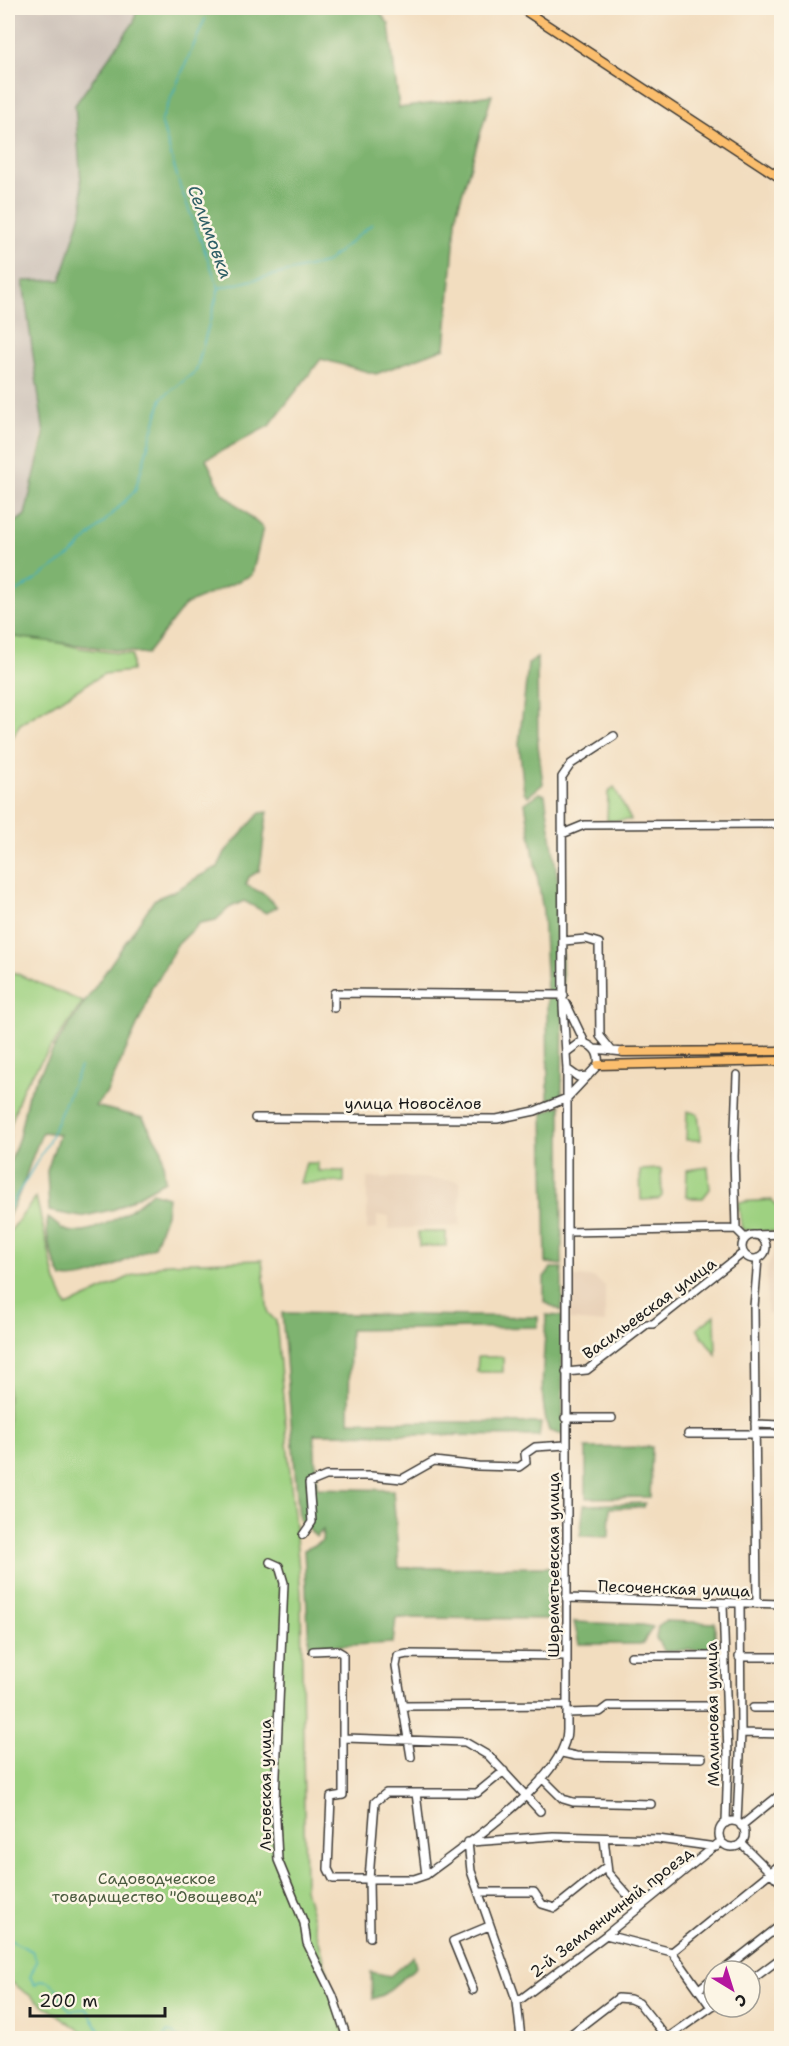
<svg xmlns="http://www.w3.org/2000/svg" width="789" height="2046" viewBox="0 0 789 2046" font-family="'Shantell Sans',sans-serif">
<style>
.built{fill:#e7cfb5}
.industrial{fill:#cdc2b9}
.green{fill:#9ed181;stroke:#5d764e;stroke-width:1.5}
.forest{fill:#7eb36f;stroke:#4d6846;stroke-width:1.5}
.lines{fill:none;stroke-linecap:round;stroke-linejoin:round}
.stream{stroke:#41afbe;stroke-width:1.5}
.minor-casing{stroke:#3c3934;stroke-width:10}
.major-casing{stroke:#3c3934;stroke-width:11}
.minor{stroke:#fff;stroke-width:7}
.major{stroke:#fbbe6e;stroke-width:8}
.labels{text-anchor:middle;stroke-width:5;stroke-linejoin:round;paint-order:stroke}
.street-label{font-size:16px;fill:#1c1c1c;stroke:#fcf5e5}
.park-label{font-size:16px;fill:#4a5b3f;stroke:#fcf5e5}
.water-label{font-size:18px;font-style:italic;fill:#2d5e65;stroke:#fcf5e5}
</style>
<rect width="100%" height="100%" fill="#fcf5e5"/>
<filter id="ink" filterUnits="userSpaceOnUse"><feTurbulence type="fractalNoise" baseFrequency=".0167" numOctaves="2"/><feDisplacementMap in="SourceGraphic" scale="12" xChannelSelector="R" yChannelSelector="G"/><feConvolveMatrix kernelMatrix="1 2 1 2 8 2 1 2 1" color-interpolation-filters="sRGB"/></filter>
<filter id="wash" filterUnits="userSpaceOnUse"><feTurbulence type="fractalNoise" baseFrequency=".008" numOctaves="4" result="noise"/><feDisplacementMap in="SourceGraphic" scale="24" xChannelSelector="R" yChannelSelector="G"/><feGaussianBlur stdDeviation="1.35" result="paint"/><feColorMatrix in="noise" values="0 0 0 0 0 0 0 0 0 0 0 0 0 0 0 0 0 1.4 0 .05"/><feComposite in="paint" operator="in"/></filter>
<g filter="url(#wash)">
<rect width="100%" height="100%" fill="#f2ddbf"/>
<path class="built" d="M406,1177L460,1181V1226L389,1229V1216H377V1229L367,1230V1178Z
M779,1242H782L781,1314H767V1267Z
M569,1277H593L605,1286V1323L569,1320Z"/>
<path class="industrial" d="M8,8H137L134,22L75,105L83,207L61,280L23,282L43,431L25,515L8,528Z"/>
<path class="green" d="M8,630L80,648L132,655V671L104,674L20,724L8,746Z
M614,787L631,820L607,821L608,793Z
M8,970L83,1002L23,1087L11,1124L8,1149Z
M687,1111L698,1114L701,1140H686Z
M306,1163H318V1171H344V1182L300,1183Z
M708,1167L710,1189L703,1198H689L686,1195L687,1170Z
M661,1169L662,1196L659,1199L641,1200L640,1170Z
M36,1197L56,1282L67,1307L131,1276L167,1263L262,1260L268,1313L276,1321L301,1592L305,1889L345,2038H91L8,1980V1234Z
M772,1200L781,1210V1232L742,1230L738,1202Z
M418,1232H446V1246H419Z
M715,1315L716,1355L697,1329Z
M478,1357H503V1372H477Z"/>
<path class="forest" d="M137,8H376L389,24L399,108L492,95L457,211L445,348L376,374L321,359L269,426L206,459L222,492L263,528L252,575L185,605L147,654L8,636V528L25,515L44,435L23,281L61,280L83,207L75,105L134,22Z
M537,658L538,745L543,784L528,796L524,792L519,744L528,664Z
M540,793L545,795L560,895L563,993H547L543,911L525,803Z
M260,813L268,812C263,832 264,851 259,871L249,877L246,885L266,895L277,907L266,913L244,901L229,908L216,920L200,923L176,946L159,978L152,986L146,1006L106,1094L95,1106L143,1118L162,1150L165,1181L115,1209L81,1217L49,1211L47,1171L59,1134L43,1132C29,1160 24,1190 8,1217V1168L19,1137L28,1094L57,1043L154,900C162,895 172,893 180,888C193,880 203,873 218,867L225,852Z
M547,998H563L562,1095L548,1100Z
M561,1105L562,1265L546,1263L543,1112Z
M152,1192L168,1197L166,1214L154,1247C126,1258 93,1283 62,1278C53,1259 44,1239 48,1218C55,1222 60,1229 68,1231C93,1237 135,1209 152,1192Z
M551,1268H562V1311L544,1302V1277Z
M282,1313L538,1317V1327L350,1330L349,1421L541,1423L539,1436L314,1434L317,1488L393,1490L399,1568L553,1567L557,1619L396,1618L393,1643L309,1647L304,1550L322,1541L323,1530L316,1537L299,1519Z
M546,1315L562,1316L563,1435L549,1431C537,1396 545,1352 546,1315Z
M652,1447L650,1497L586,1498V1448Z
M645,1503L644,1507L610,1508L609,1537L580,1536L584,1505Z
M665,1621L715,1623V1649L664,1651L656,1638L658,1626Z
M574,1622L643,1625L653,1627L642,1644H579Z
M413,1956L416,1967L383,1995L372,1999L371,1972L390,1976Z"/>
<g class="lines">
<path class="stream" d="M219,288L325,263L372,224
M8,598L71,555L135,491L162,398L196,371L219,288L180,186L161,121L205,19
M8,1210L48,1143L80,1067
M8,1939L32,1951L37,1961L30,1977L35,1985L40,1980L48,1981L60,1992V1999L70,2010L87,2009L104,2038
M162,2038L167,2032L173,2033L178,2038"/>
</g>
</g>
<g filter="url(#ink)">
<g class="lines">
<defs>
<path id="minor" d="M562,834L584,825L782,824
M564,941L586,939L599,943L600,1036L612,1051
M566,1003L585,1043
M334,1008V993L564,995
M595,1049L623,1052
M567,1069L578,1077L588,1076
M255,1118L497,1119L535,1111L567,1098L598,1065C600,1052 592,1043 579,1043L567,1052
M736,1229L734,1156L737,1075
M567,1232L736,1229L745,1238
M742 1247a12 12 0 1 1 24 0a12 12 0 1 1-24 0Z
M757,1235L782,1234
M566,1372L587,1370L647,1324H653L743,1253
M565,1418H612
M755,1424L782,1425
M688,1434H782
M303,1535L312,1522L309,1483L326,1476H371L402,1479L434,1461L478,1466L519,1467L526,1462L525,1454L535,1447L566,1445
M270,1562L279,1566L284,1583L275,1799L278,1860L304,1923L307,1943L333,1996L347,2038
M566,1598L782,1604
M723,1604L728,1755L726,1823
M757,1604L754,1307L758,1258
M313,1651L336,1650L343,1654V1795L331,1797L328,1869L333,1879H414L426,1875C464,1846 566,1779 567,1730V1069L563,1006L562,777L571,764L614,736
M631,1656H725
M739,1657H781
M403,1706L567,1705
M753,1708H782
M567,1713L600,1712L608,1706H709
M741,1733L782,1734
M345,1738L465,1742L489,1756L540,1811
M562,1753L576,1756L702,1758
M411,1757L396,1666L398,1656L407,1654L567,1656
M542,1778L563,1799L573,1802L651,1804
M416,1793L426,1875
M719 1834a13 13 0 1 1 26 0a13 13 0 1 1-26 0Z
M737,1822L741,1733L740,1604
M741,1826L782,1793
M604,1838L608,1873L638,1907
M468,1842L471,1871L517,2002L521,2038
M471,1842L553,1836L658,1839L716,1847
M741,1843L782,1884
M479,1892H534L542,1904L555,1908L606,1867
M606,1935L672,1952L711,2007
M370,1937L369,1879L375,1802L386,1793H477L504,1771
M672,1952L782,1863
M722,1971L782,1924
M750,1981L782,1957
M699,1989L714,1977
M473,1990L453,1941L489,1926
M517,2002L606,1935L721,1841
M566,2038L618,1998L630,1999L639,2003L667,2038
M667,2038L714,2005"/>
<path id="major" d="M521,8L782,179
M623,1052L782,1051
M598,1065L782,1061"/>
</defs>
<use href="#minor" class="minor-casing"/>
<use href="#major" class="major-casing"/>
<use href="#minor" class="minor"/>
<use href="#major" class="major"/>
</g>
</g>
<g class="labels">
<g class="street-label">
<text x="413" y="1109">улица Новосёлов</text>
<text transform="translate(649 1308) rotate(-36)" y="6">Васильевская улица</text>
<text transform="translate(553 1565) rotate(-90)" y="6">Шереметьевская улица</text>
<text transform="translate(674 1588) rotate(2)" y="6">Песоченская улица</text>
<text transform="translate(712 1714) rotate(-91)" y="6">Малиновая улица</text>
<text transform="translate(265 1785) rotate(-90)" y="6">Льговская улица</text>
<text transform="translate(611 1912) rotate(-38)" y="6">2-й Земляничный проезд</text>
</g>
<g class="park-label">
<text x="157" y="1884">Садоводческое<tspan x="157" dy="18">товарищество "Овощевод"</tspan></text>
</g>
<g class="water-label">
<text transform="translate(210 232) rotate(70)" y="6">Селимовка</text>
</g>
</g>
<rect width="789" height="2046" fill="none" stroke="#fcf5e5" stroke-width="30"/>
<g transform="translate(732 1989) rotate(142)"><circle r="28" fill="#fcf5e5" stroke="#a29e95" stroke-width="1.5"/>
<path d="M0-4.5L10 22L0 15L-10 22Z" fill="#b5179e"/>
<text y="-9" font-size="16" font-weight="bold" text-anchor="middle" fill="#1c1c1c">С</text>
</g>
<path d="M30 2007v9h135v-9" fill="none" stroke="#1c1c1c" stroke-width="3"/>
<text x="39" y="2007" font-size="18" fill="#1c1c1c" stroke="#fcf5e5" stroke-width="4.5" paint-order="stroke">200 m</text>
</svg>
